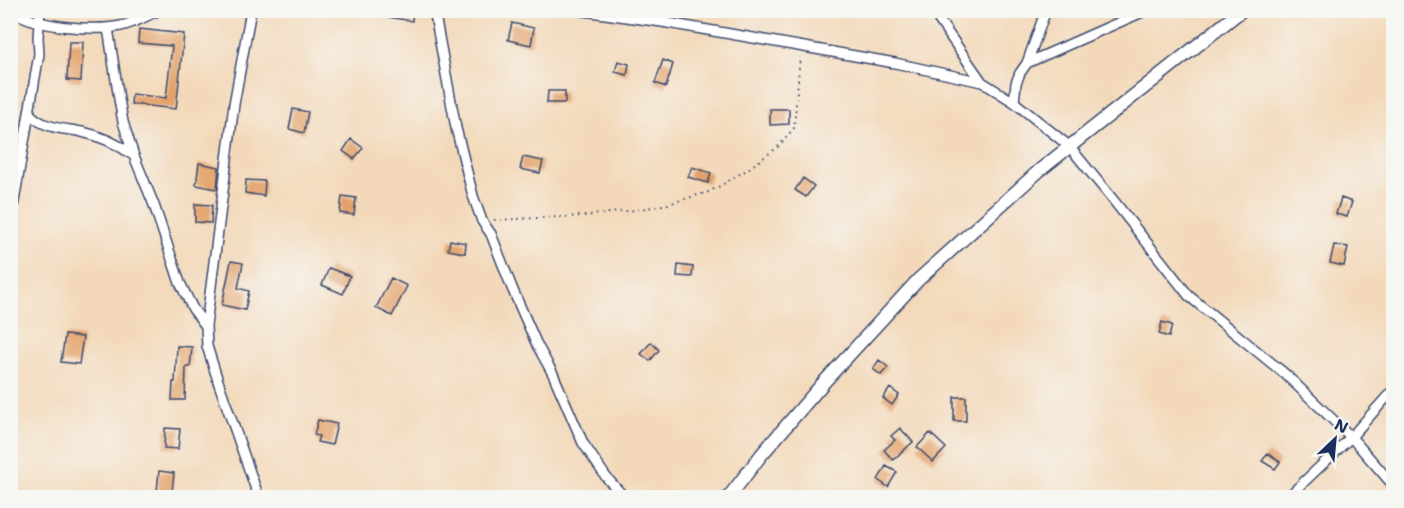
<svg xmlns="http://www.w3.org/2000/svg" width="1404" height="508" viewBox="0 0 1404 508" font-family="'Shantell Sans',sans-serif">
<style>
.building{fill:#e3a269}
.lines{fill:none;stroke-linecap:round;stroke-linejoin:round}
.minor-casing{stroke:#3b486c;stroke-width:12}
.tertiary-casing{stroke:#3b486c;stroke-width:15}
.path{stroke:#3b486c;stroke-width:2;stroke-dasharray:1.5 4.5;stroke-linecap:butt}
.minor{stroke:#fff;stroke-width:9}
.tertiary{stroke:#fff;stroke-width:12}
</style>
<rect width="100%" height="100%" fill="#f6f6f2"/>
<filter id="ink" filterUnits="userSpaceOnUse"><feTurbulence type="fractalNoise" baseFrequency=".0167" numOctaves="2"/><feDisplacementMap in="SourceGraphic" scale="12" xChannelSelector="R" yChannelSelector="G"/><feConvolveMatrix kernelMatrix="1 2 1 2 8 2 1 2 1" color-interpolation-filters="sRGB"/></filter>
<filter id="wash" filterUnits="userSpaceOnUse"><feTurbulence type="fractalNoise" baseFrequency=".008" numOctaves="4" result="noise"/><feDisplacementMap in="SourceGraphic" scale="24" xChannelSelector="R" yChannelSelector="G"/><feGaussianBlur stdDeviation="1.35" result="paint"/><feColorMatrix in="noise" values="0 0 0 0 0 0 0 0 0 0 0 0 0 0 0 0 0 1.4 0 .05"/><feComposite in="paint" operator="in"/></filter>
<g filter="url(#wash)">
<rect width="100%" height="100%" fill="#f3d9ba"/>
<g id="blocks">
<path class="building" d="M382,10H413L412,21L382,16Z
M512,23L534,28L531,45L508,40Z
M139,29L184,34L176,109L131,104L132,94L166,98L172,46L138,43Z
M69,42H83L81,81L67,80Z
M663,60L673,64L666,87L655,83Z
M618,61L629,64L627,75L615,72Z
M548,91H565V103H547Z
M293,109L308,112L304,133L289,129Z
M770,109H789V124L770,125Z
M351,139L363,148L354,159L343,151Z
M523,157L543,161L540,173L520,169Z
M199,163L219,167L217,189L196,185Z
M692,167L711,173L708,183L688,177Z
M803,178L814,186L806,197L795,190Z
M246,180L265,181L264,196L245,193Z
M342,196L356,198L354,215L340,213Z
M1341,198L1352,202L1347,217L1336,214Z
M195,204L212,205L211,223L195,222Z
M450,240L466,243L465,253L448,250Z
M1334,245L1348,247L1344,266L1330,263Z
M231,261L243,263L238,288L249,291L245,310L222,305Z
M678,265L693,267L692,277L677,276Z
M329,268L350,276L343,294L322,285Z
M391,278L407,286L392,316L376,308Z
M1162,322L1172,325L1169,337L1159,334Z
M65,335L83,337L79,364L61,362Z
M651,342L659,350L650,361L641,354Z
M177,346L192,347L190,367H186L185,400H172L173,382H175Z
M879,360L888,367L881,375L873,369Z
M890,388L899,395L892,405L883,398Z
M954,397H966V421H954Z
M318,420L337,424L332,445L317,442L319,436L314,435Z
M165,428L180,429L178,449L164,448Z
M900,428L913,442L893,460L884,450L895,440L891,436Z
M930,433L946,448L933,462L917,447Z
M1268,453L1280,462L1275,469L1262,461Z
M886,466L897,472L888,487L878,480Z
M159,471L174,473L172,492L157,491Z"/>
</g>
</g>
<g filter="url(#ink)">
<use href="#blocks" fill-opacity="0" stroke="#3b486c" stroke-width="1.5"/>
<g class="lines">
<defs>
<path id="minor" d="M13,10C34,28 95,31 121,26C135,23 147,15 160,10
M251,10L234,104L206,326L207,346L219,384L259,498
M434,10L456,128L473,196L482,221L491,234L512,288L537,345L553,374L583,443L606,477L625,498
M577,10L662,22L895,63L982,82L1014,102L1069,146L1114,201L1189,296L1285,374L1351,437L1394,486
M932,10L982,82
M108,28L119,99L123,122L134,156L154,205L180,283L193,309L206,326
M1027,63L1147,10
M1014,102L1016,83L1020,73L1027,63L1046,10
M29,113C44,129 62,128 82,132C101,136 118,144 133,155
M10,225L39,54L38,37L40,10
M1287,498L1351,437L1394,389"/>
<path id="tertiary" d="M728,498L762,454L825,381L918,280L1040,170L1242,10"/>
</defs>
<use href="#minor" class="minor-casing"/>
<use href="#tertiary" class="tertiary-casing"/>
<path class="path" d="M494,220L583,216L636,210L668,204L708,192L720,186L748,169L778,147L794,128L800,57"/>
<use href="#minor" class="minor"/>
<use href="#tertiary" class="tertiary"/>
</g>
</g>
<rect width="1404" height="508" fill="none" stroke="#f6f6f2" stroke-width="36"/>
<g transform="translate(1335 439) rotate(26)" stroke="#f6f6f2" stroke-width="4.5" paint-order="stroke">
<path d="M0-4.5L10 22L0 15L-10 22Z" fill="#1b2f5e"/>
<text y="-9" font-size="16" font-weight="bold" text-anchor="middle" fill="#1b2f5e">N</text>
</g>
</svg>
